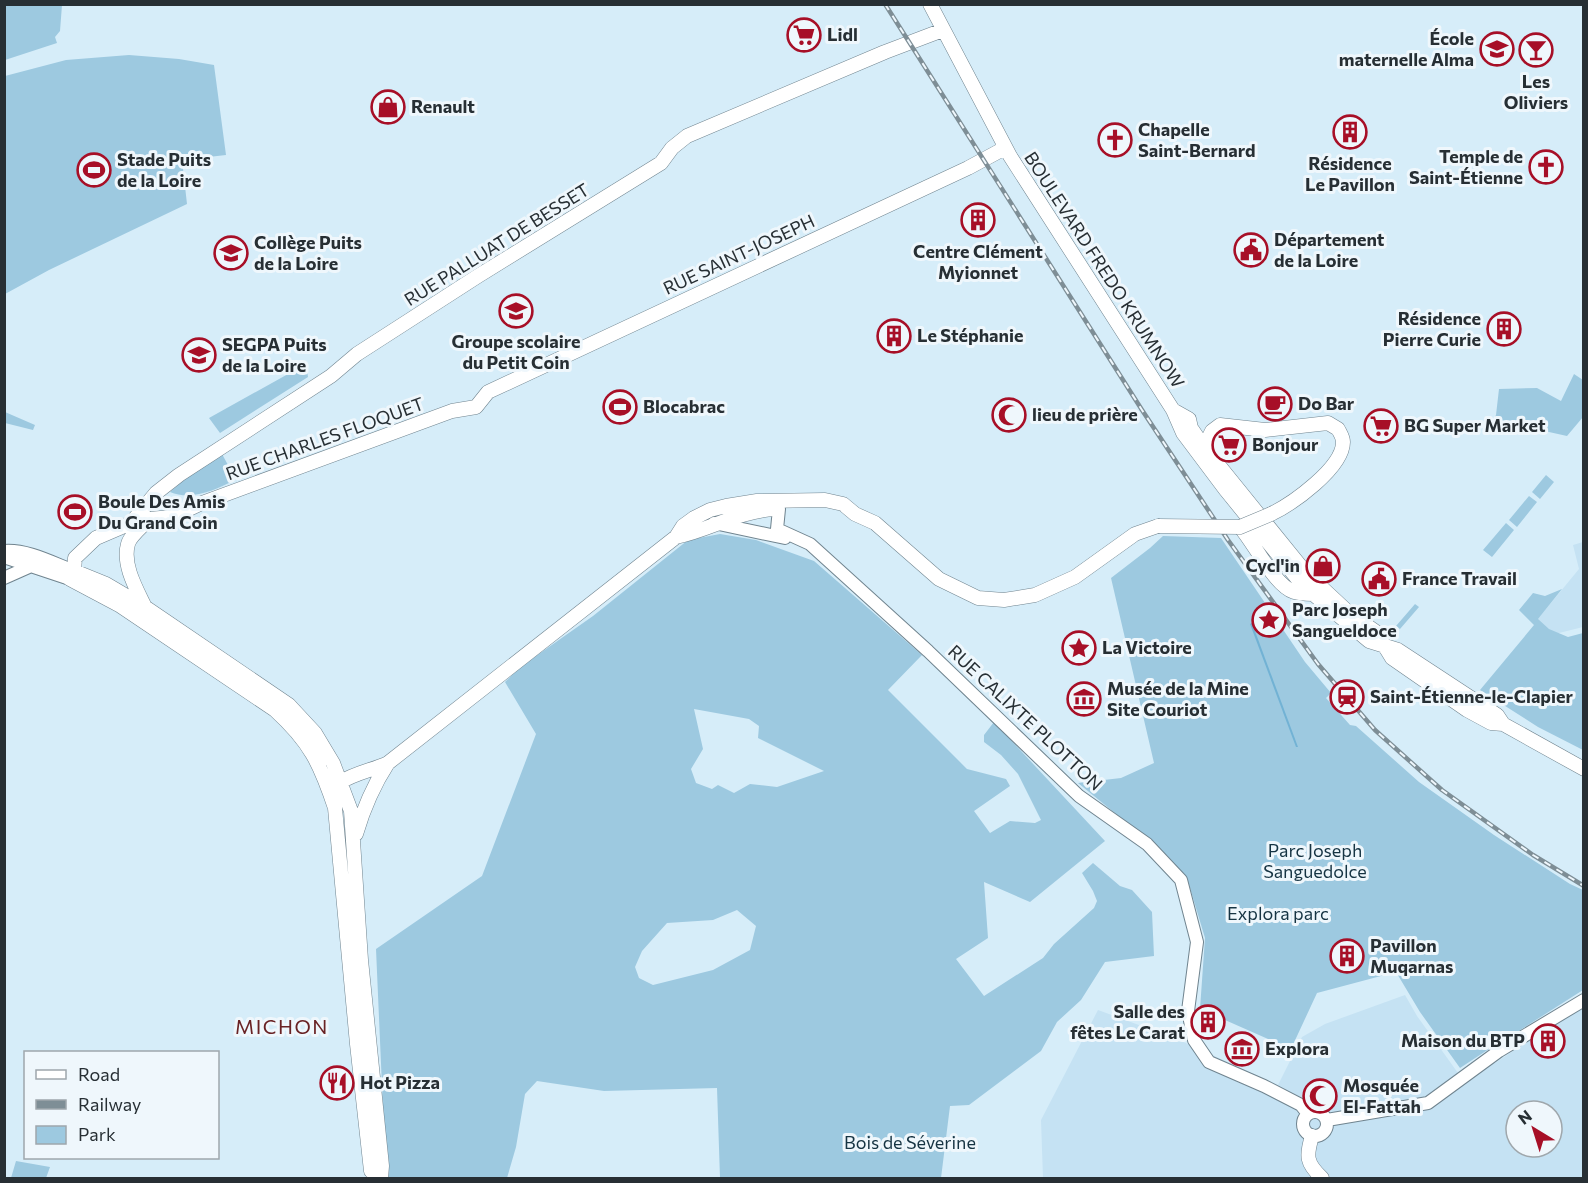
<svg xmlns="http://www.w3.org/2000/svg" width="1588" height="1183" viewBox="0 0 1588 1183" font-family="Commissioner,sans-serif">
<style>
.built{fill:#c5e2f3;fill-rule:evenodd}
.green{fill:#9dc9e0;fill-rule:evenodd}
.water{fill:#72b2d4}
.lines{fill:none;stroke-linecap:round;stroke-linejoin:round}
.tertiary-casing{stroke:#70848f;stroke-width:14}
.secondary-casing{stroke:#70848f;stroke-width:15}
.tertiary{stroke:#fff;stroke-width:12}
.secondary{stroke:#fff;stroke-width:14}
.rail-casing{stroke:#7e8e96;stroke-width:4.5}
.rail{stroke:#eff7fc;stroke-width:2;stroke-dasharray:7;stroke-linecap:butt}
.secondary-bridge-casing{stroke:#70848f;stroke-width:15;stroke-linecap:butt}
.secondary-bridge{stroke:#fff;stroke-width:14}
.labels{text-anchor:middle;stroke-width:6;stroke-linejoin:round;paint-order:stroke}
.poi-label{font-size:18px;font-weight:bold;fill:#272f34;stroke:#eff7fc;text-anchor:start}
.street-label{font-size:18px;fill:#272f34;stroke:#eff7fc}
.park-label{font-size:18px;fill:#163443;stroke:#eff7fc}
.neighbourhood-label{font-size:20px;letter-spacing:1.5px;fill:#692325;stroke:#eff7fc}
</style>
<rect width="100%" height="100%" fill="#d6edf9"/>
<path class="built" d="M1583,542V627L1555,634L1537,620L1579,569L1573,545Z
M1405,995L1417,1016L1458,1073L1495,1063L1583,1005V1178H1043L1041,1120L1098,1010L1177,1039L1278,1085L1302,1037L1325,1024ZM1516,1111H1552V1147H1516Z"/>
<path class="green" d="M5,4L62,5L60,31L55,37L57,43L5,60Z
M129,55L179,59L214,65L226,155L182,160L187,204L49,270L5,294V76L66,60Z
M306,364L308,377L220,433L209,418Z
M1574,374L1583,380V417L1567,436L1540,430L1492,423L1496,415L1499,389L1537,388L1561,401Z
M5,412L35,425L33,430L5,423Z
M222,454L235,478L233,481C215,490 191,501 170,492L194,471Z
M1546,475L1554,482L1540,499L1532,492Z
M1529,496L1537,502L1517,527L1509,520Z
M1506,523L1514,530L1492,557L1483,550Z
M720,534L756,540L814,561L922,655L888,690L967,769L1006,779L1010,786L974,811L990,833L1010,821L1035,823L1041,820L1018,774L1001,755L984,742V735L994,722L1105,841L1030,902L984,882L988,938L956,959L984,996L1043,958L1054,944L1094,908L1097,901L1093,891L1082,873L1093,863L1120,886L1132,890L1152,912L1154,956L1105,962L1081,1000L1057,1022L1041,1051L969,1105L950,1106L941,1178H720L717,1088L604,1091L537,1081L525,1094L516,1147L507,1178H386L376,949L482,876L536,734L505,682L519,668L593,616L688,540ZM694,709L749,719L759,726L758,738L824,771L777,787L750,784L734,793L718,785L712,789L696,783L691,769L703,749ZM737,910L756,926L750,950L713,970L653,985L639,978L635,967L642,951L667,923L713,920Z
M1163,536L1221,538L1305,662L1331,693L1326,698L1350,725L1356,726L1419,782L1494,835L1570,884L1583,890V990L1514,1034L1498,1031L1492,1035V1047L1460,1068L1420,1012L1396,972L1317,993L1291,1049L1200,1009L1205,938L1187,878L1148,840L1078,783L1121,778L1154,763L1111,578L1150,548Z
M1562,589L1538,619L1549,629L1568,637L1583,633V750L1538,727L1480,690L1534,625L1519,610L1533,593L1545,596Z
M1415,604L1419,607L1400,629L1396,626Z
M16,1161L50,1167L46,1178H11Z"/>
<path class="water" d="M1252,623L1298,747H1296L1250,624Z"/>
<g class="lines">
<defs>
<path id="tertiary" d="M779,509L777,529L810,544L928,651L1079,796L1147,844L1181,880L1197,942L1188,1011L1194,1040L1209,1062L1264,1086L1301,1105L1308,1114
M714,523L785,538
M4,551C27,549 53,563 74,571
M4,557L70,579
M4,578L31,566
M1303 1124a12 12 0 1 1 24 0a12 12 0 1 1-24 0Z
M1327,1120L1428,1103L1499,1051L1584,1000"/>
<path id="secondary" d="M930,4L1010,156L1173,410L1183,433L1225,489L1301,583L1313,594L1369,641L1398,650L1497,715L1503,724
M1173,410L1189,419L1191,428L1204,447L1306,573L1349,613L1376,632L1392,658L1467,710L1491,723L1503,724L1584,769
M1204,447L1212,431L1220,425L1265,430L1328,423L1338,429C1340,433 1343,437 1343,442C1343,468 1292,504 1271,514
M1240,527C1255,544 1274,585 1294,592C1300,594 1306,594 1313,594
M676,537C710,530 738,511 775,509
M74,571L106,584L145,607L289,705L315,733L333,763L351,811L361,960L382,1166L381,1178
M145,607C137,590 122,565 128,544C130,536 143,526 149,519L172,517L202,503L452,411L476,407L488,392L968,168L1005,148
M335,806L341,782C355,773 373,770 388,763L676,537L683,526L694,518L710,510L726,506L757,501L825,500L843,504L855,514L875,523L939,579L978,598L1004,600L1035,595L1075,577L1135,534L1158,526
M356,834C364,807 373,786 388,763
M1312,1136C1306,1156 1306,1163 1322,1178
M371,1171L357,1044L335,808C320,763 310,742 275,710L119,605L70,579L74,571L75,558L96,538L131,523L156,493L179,475L331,376L357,354L478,276L661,163L672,148L687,136L885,52L943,30"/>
</defs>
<use href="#tertiary" class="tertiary-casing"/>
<use href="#secondary" class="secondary-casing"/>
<use href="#tertiary" class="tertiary"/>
<use href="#secondary" class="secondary"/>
<defs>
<path id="rail" d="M885,4L1142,410L1228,540L1318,664L1375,730L1442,790L1533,855L1584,886"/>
</defs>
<use href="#rail" class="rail-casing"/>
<use href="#rail" class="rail"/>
<defs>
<path id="secondary-bridge" d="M1158,526L1240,527L1271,514"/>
</defs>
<use href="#secondary-bridge" class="secondary-bridge-casing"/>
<use href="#secondary-bridge" class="secondary-bridge"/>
</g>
<defs>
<symbol id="supermarket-ring" viewBox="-11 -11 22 22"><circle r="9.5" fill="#eff7fc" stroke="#a70f27" stroke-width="1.5"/><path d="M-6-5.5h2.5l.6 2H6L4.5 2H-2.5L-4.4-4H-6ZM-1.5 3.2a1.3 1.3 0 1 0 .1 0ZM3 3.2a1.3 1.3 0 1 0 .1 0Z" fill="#a70f27"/></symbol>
<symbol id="school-ring" viewBox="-11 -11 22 22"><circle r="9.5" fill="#eff7fc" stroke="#a70f27" stroke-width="1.5"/><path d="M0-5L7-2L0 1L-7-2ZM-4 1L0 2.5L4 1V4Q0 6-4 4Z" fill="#a70f27"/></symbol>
<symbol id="bar-ring" viewBox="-11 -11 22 22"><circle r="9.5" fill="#eff7fc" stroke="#a70f27" stroke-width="1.5"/><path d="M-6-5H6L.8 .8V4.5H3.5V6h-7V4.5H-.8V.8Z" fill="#a70f27"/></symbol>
<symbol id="shop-ring" viewBox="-11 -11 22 22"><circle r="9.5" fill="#eff7fc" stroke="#a70f27" stroke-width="1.5"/><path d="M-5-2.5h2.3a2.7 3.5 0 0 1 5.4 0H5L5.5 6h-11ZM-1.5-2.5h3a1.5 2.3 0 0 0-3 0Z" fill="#a70f27"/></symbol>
<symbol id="building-ring" viewBox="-11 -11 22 22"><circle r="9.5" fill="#eff7fc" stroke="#a70f27" stroke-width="1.5"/><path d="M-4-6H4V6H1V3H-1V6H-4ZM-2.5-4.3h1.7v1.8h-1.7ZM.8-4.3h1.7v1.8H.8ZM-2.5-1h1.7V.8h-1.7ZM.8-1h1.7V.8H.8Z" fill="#a70f27"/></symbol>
<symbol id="church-ring" viewBox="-11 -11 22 22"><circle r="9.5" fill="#eff7fc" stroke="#a70f27" stroke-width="1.5"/><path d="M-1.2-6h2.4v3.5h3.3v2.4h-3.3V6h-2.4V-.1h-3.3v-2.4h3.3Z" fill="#a70f27"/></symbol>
<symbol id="stadium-ring" viewBox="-11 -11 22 22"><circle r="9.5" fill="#eff7fc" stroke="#a70f27" stroke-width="1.5"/><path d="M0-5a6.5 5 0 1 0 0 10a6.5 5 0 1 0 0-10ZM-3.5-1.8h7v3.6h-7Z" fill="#a70f27"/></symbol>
<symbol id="civic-ring" viewBox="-11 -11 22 22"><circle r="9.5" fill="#eff7fc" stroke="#a70f27" stroke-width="1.5"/><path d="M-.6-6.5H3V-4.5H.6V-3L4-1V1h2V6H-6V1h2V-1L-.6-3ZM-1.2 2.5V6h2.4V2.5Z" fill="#a70f27"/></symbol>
<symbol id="cafe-ring" viewBox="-11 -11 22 22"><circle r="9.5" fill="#eff7fc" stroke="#a70f27" stroke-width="1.5"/><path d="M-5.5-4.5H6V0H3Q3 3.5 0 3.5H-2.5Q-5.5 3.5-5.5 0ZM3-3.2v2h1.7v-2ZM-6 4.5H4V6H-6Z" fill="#a70f27"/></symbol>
<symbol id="mosque-ring" viewBox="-11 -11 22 22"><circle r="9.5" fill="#eff7fc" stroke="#a70f27" stroke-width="1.5"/><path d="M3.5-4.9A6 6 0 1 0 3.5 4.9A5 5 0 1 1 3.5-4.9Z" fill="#a70f27"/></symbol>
<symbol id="sight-ring" viewBox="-11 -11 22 22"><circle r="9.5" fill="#eff7fc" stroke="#a70f27" stroke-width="1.5"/><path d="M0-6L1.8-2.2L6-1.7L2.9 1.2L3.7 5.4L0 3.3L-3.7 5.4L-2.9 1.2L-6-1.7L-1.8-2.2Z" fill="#a70f27"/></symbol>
<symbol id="station-ring" viewBox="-11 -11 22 22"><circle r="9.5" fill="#eff7fc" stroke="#a70f27" stroke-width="1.5"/><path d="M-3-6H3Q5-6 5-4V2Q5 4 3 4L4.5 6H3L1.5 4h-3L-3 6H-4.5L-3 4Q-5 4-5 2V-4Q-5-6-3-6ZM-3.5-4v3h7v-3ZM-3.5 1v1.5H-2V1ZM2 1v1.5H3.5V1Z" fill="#a70f27"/></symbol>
<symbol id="museum-ring" viewBox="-11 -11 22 22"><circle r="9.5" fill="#eff7fc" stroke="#a70f27" stroke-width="1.5"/><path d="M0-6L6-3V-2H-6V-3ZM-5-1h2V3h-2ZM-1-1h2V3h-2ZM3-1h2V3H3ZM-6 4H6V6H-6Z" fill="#a70f27"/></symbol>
<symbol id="restaurant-ring" viewBox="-11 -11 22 22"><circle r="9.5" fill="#eff7fc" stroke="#a70f27" stroke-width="1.5"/><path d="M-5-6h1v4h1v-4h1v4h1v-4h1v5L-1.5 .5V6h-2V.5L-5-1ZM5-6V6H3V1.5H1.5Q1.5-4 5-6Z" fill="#a70f27"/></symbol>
</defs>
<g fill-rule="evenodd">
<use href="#supermarket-ring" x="785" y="16" width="38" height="38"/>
<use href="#school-ring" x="1478" y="30" width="38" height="38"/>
<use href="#bar-ring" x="1517" y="31" width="38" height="38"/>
<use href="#shop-ring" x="369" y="88" width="38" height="38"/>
<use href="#building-ring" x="1331" y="113" width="38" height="38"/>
<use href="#church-ring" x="1096" y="121" width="38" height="38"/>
<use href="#church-ring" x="1527" y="148" width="38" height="38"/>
<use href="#stadium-ring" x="75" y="151" width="38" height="38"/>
<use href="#building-ring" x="959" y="201" width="38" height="38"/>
<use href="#civic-ring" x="1232" y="231" width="38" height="38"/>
<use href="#school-ring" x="212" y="234" width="38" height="38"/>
<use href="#school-ring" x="497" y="292" width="38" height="38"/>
<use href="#building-ring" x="1485" y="310" width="38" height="38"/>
<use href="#building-ring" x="875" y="317" width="38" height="38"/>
<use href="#school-ring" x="180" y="336" width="38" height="38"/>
<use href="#cafe-ring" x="1256" y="385" width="38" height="38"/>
<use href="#stadium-ring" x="601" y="388" width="38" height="38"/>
<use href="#mosque-ring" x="990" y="396" width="38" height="38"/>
<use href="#supermarket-ring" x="1362" y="407" width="38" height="38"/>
<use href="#supermarket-ring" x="1210" y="426" width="38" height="38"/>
<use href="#stadium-ring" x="56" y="493" width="38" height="38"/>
<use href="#shop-ring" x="1304" y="547" width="38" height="38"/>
<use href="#civic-ring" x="1360" y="560" width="38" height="38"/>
<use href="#sight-ring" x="1250" y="601" width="38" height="38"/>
<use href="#sight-ring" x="1060" y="629" width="38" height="38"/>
<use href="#station-ring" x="1328" y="678" width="38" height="38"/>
<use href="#museum-ring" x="1065" y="680" width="38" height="38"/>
<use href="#building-ring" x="1328" y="937" width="38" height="38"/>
<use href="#building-ring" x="1189" y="1003" width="38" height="38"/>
<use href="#building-ring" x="1529" y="1022" width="38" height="38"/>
<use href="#museum-ring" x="1223" y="1030" width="38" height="38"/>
<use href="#restaurant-ring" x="318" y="1064" width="38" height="38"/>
<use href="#mosque-ring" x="1301" y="1077" width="38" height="38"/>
</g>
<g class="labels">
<g class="poi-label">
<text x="827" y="41">Lidl</text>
<text x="1474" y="45" text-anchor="end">École<tspan x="1474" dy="21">maternelle Alma</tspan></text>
<text x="1536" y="88" text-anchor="middle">Les<tspan x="1536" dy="21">Oliviers</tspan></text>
<text x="411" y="113">Renault</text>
<text x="1138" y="136">Chapelle<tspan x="1138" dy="21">Saint-Bernard</tspan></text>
<text x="1523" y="163" text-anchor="end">Temple de<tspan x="1523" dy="21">Saint-Étienne</tspan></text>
<text x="117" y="166">Stade Puits<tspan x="117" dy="21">de la Loire</tspan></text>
<text x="1350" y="170" text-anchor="middle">Résidence<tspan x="1350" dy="21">Le Pavillon</tspan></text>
<text x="1274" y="246">Département<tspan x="1274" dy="21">de la Loire</tspan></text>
<text x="254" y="249">Collège Puits<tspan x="254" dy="21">de la Loire</tspan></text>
<text x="978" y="258" text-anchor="middle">Centre Clément<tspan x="978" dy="21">Myionnet</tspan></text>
<text x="1481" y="325" text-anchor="end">Résidence<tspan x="1481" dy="21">Pierre Curie</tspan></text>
<text x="917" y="342">Le Stéphanie</text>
<text x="516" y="348" text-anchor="middle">Groupe scolaire<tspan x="516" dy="21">du Petit Coin</tspan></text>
<text x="222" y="351">SEGPA Puits<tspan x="222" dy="21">de la Loire</tspan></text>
<text x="1298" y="410">Do Bar</text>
<text x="643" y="413">Blocabrac</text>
<text x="1032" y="421">lieu de prière</text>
<text x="1404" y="432">BG Super Market</text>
<text x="1252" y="451">Bonjour</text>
<text x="98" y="508">Boule Des Amis<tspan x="98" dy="21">Du Grand Coin</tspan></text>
<text x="1300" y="572" text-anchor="end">Cycl'in</text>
<text x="1402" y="585">France Travail</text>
<text x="1292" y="616">Parc Joseph<tspan x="1292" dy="21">Sangueldoce</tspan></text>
<text x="1102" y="654">La Victoire</text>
<text x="1107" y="695">Musée de la Mine<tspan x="1107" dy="21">Site Couriot</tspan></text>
<text x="1370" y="703">Saint-Étienne-le-Clapier</text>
<text x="1370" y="952">Pavillon<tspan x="1370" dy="21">Muqarnas</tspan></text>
<text x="1185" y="1018" text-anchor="end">Salle des<tspan x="1185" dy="21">fêtes Le Carat</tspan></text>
<text x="1525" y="1047" text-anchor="end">Maison du BTP</text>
<text x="1265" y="1055">Explora</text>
<text x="360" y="1089">Hot Pizza</text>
<text x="1343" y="1092">Mosquée<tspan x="1343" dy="21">El-Fattah</tspan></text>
</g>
<g class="street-label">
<text transform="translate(497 245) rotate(-32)" y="6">RUE PALLUAT DE BESSET</text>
<text transform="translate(739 255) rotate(-25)" y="6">RUE SAINT-JOSEPH</text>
<text transform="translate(1104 270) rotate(57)" y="6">BOULEVARD FREDO KRUMNOW</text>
<text transform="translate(325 439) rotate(-20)" y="6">RUE CHARLES FLOQUET</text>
<text transform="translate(1025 718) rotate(43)" y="6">RUE CALIXTE PLOTTON</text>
</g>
<g class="park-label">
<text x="1315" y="857">Parc Joseph<tspan x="1315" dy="21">Sanguedolce</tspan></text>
<text x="1278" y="920">Explora parc</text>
<text x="910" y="1149">Bois de Séverine</text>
</g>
<g class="neighbourhood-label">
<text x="282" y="1034">MICHON</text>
</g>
</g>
<rect width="1588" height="1183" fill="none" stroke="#272f34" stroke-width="12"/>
<rect x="24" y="1051" width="195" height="108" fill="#eff7fc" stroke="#9fa7ac" stroke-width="1.5"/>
<rect x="36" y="1070" width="30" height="9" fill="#ffffff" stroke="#9fa7ac" stroke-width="1.5"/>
<text x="78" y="1081" font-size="18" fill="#272f34">Road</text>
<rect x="36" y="1100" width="30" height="9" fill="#7e8e96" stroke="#9fa7ac" stroke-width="1.5"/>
<text x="78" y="1111" font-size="18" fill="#272f34">Railway</text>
<rect x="36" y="1126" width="30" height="18" fill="#9dc9e0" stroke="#9fa7ac" stroke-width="1.5"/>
<text x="78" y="1141" font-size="18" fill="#272f34">Park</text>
<g transform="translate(1534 1129) rotate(322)"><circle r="28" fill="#eff7fc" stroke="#9fa7ac" stroke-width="1.5"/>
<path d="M0-4.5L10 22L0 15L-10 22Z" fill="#a70f27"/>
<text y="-9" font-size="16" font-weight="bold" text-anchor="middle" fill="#272f34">N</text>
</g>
</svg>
